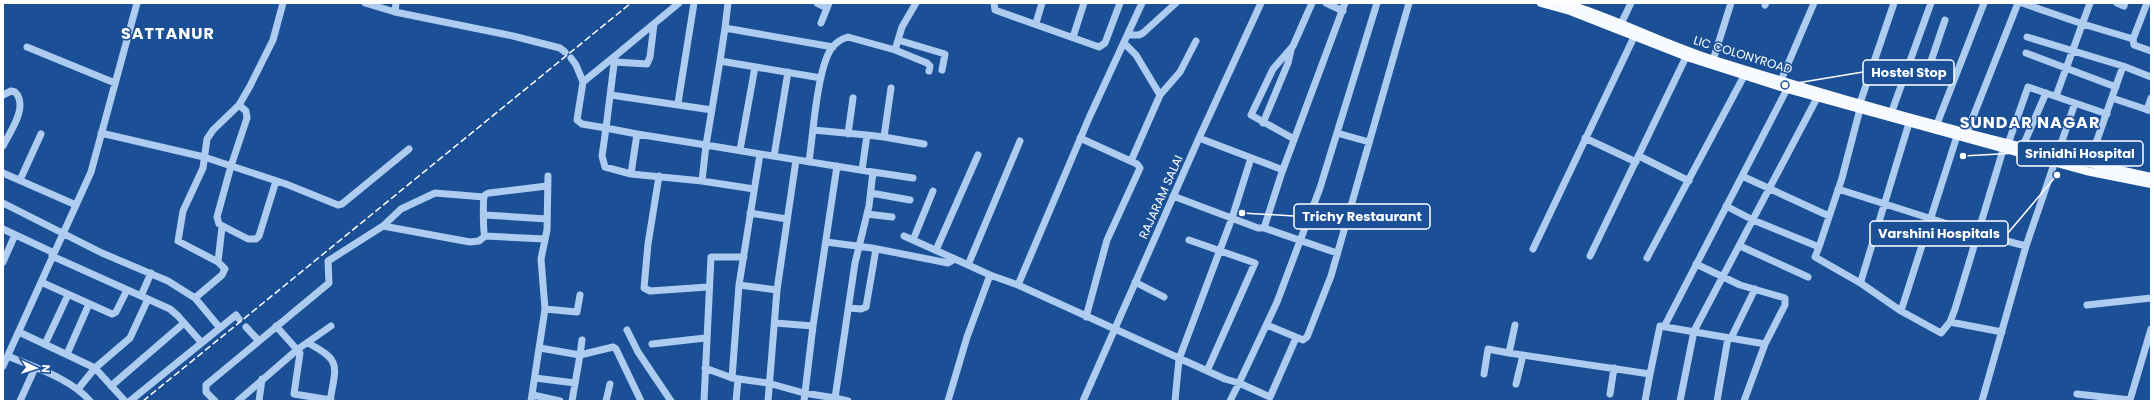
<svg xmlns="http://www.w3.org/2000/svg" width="2154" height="404" viewBox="0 0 2154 404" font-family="Poppins,sans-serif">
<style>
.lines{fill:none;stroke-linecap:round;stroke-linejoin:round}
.minor{stroke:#aecbf0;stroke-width:7}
.major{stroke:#f7faff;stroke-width:8}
.rail{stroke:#fff;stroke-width:1.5;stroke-dasharray:7 3;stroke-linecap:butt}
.labels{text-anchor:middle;stroke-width:3;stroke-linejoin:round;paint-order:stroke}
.street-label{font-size:12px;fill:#fff;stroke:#1b5096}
.district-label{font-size:16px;font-weight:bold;letter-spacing:1px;fill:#fff;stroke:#1b5096}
.leader{fill:none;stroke:#fff;stroke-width:1.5}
.callout-dot{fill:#fff;stroke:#1b5096;stroke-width:1.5}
.callout{fill:#1b5096;stroke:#fff;stroke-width:1.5}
.callout-label{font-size:13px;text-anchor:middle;font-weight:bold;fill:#fff}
</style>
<rect width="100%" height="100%" fill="#1b5096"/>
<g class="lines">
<path class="minor" d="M365,3L395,12L396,3
M817,3L827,8
M994,3L995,10L1099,47L1105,43L1120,3
M1326,3L1343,11
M2022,3L2083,24L2133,39L2147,3
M2117,3L2124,6L2125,3
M1765,5L1766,3
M395,12L513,36L560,48L565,52
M1945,20L1928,70L1952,82
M821,23L829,3
M1036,23L1042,3
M725,28L728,3
M1619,28L1631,3
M1128,35H1139L1143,33L1176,3
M1073,37L1084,3
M2027,37L2123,66L2151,77
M2133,39L2134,45L2151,51
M898,40L945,54L942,70
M1124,43L1136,55L1160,95
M27,47L115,83
M895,50L927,63L930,66L929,71
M2026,53L2116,87
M615,56L679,3
M571,58L576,65L583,82
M1713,60L1731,3
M720,61L706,145L760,154
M615,62L647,64L650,57L654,24
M821,78L720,61L725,28L833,47
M1779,85L1814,3
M3,95L11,91L15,92C29,106 10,132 3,146
M611,95L712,110
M2056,96L2090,3
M2112,98L2151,111
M678,103L694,3
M1860,103L1894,3
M239,105L246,111L247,118L231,166L217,217L219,224L248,239H256L259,236L276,181
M2147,110L2151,98
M1892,111L1931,3
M1263,123L1288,63L1291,50
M1909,123L1861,281L1862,284L1901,311L1941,333L1950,322L1955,309L2003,150
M1937,124L1984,3
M813,130L867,135L862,170
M1967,132L2018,3
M101,133L204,157L286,184L338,205L342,204L409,149
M1337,133L1369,142
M848,134L853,98
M867,135L884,137L891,88
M884,137L924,144
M1080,138L1137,164L1140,168L1107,240L1086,317
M1199,138L1283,170
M1585,138L1636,162
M1294,139L1251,115L1273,69L1293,46L1312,3
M2008,144L2028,87L2107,114
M2022,148L2046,93
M740,150L755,67
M760,154L873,172L869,206L855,263L835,398L804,393L768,383L732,378L739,285Z
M774,156L788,72
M1639,156L1689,181
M1131,161L1160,95L1180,72L1196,41
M809,162C813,135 817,70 831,49C835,43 841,39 848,37L895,50L902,27L916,3
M2089,163L2123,66
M873,172L913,178
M3,173L76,205
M631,174L605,167L602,156L606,128L582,124L577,120L583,82L615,56L606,128L637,134
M659,176L648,244L644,288L650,291L708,287
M1742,176L1829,216
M20,180L41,134
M702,181L631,174L637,134L706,145L702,181L754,189
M1838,189L1979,234L2026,246L1982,401
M871,193L910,200
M1173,196L1258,228H1264
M3,203L102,253L168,281L195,298L220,328L130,401
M1726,206L1753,220L1819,247L1842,178L1860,109
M750,213L787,219
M867,214L892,217
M485,215L547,219
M383,226L401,209L435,193L484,197
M3,229L54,253
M904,236L955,259
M545,239L485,236C483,233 483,201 484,197C485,194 486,194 489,193L547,186
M913,240L933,191
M1189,240L1255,263L1207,371
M826,242L872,248L948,263L955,259L990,275L1018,285L1225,379L1239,383L1277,302L1320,188L1377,3
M1740,246L1808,277
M2026,246L2075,103
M1819,247L1815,257L1862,284
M1533,249L1634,37
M936,250L978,155
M1337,253L1264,228L1282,172L1345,3
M52,256L170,309L178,316L201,342
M1590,256L1686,57
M1647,258L1744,76
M3,262L15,235
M218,262L222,227
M1696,264L1740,285L1785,298V305L1765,344
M968,265L1020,141
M41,282L112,314L116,312L127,290
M1135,282L1164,297
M739,285L777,290
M1018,285L1089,118L1142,3
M141,296L151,273
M195,298L222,275L225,269L218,262L178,241L183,211L203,168L207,139L213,130L239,105L250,86L273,40L283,3
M2087,305L2151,298
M849,308L861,309L866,307L876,249
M545,309L577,312L580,295
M1901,311L1957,136
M1950,322L2002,332
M775,323L813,326
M1267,325L1303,340L1307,337L1331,276L1409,3
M1515,325L1509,353L1650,374L1645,401
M1665,325L1787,89
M276,326L300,353L294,394L331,400
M246,327L259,341
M220,328L236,315L239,319
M627,330L638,352L671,401
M19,332L95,368L125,401
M1731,338L1755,289
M582,340L580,355L613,347L616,349L641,401
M308,343C342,361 336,365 330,401
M45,344L68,295
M652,344L705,338
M540,348L580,355L572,401
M67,354L89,304
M8,356C35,368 70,378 90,401
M3,366L91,172L137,3
M705,368L732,378
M1484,374L1488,349L1509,353
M1650,374L1660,326L1765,344L1744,401
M535,378L575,383
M1516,384L1523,355
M111,386L184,323
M78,389L95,368L130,338L148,299
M1610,394L1614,368
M2077,394L2130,400L2151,329
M533,395L560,401
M835,398L848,401
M20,401L35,368
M215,401L206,392V385L329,283L328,261L383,226L470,242L479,241L485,236
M238,401L298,349L331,326
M259,401L262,379
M531,401L545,309L541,259L547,230L548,176
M606,401L610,384
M704,401L711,257H744
M736,401L738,380
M768,401L777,290L796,160
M804,401L813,326L837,166
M948,401L967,337L990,275
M1083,401L1199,138L1261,3
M1175,401L1179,359L1232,218L1251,158
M1230,401L1239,383L1270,397L1296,338
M1680,401L1694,331L1817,98
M1717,401L1728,338"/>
<path class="major" d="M1541,3L1570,11L1690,58L1787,89L2086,171L2151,184
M1564,3C1615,18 1663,44 1714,60C1858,105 2004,145 2151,177"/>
<path class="rail" d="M143,401L631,3"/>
</g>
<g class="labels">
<g class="street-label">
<text transform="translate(1743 55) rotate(17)" y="4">LIC COLONYROAD</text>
<text transform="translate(1161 197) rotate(-66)" y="4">RAJARAM SALAI</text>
</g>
<g class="district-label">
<text x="168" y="39">SATTANUR</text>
<text x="2030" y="128">SUNDAR NAGAR</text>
</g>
</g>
<path class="leader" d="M1785 85L1863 72M1963 156L2017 153M1242 213L1294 216M2057 175L2008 233"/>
<g class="callout-dot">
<circle cx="1785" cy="85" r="4"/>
<circle cx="1963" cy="156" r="4"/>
<circle cx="1242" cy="213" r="4"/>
<circle cx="2057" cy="175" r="4"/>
</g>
<g class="callout">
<rect x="1863" y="60" width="91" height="25" rx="4"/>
<rect x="2017" y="141" width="126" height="25" rx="4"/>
<rect x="1294" y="204" width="136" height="25" rx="4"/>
<rect x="1870" y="221" width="138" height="25" rx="4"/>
</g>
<g class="callout-label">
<text x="1909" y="77">Hostel Stop</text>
<text x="2080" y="158">Srinidhi Hospital</text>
<text x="1362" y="221">Trichy Restaurant</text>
<text x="1939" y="238">Varshini Hospitals</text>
</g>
<rect width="2154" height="404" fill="none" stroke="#ffffff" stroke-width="8"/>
<g transform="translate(36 368) rotate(94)" stroke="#1b5096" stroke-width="3" paint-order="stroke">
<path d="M0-3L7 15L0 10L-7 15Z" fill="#ffffff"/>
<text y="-6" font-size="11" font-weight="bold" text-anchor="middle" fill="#ffffff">N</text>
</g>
</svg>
